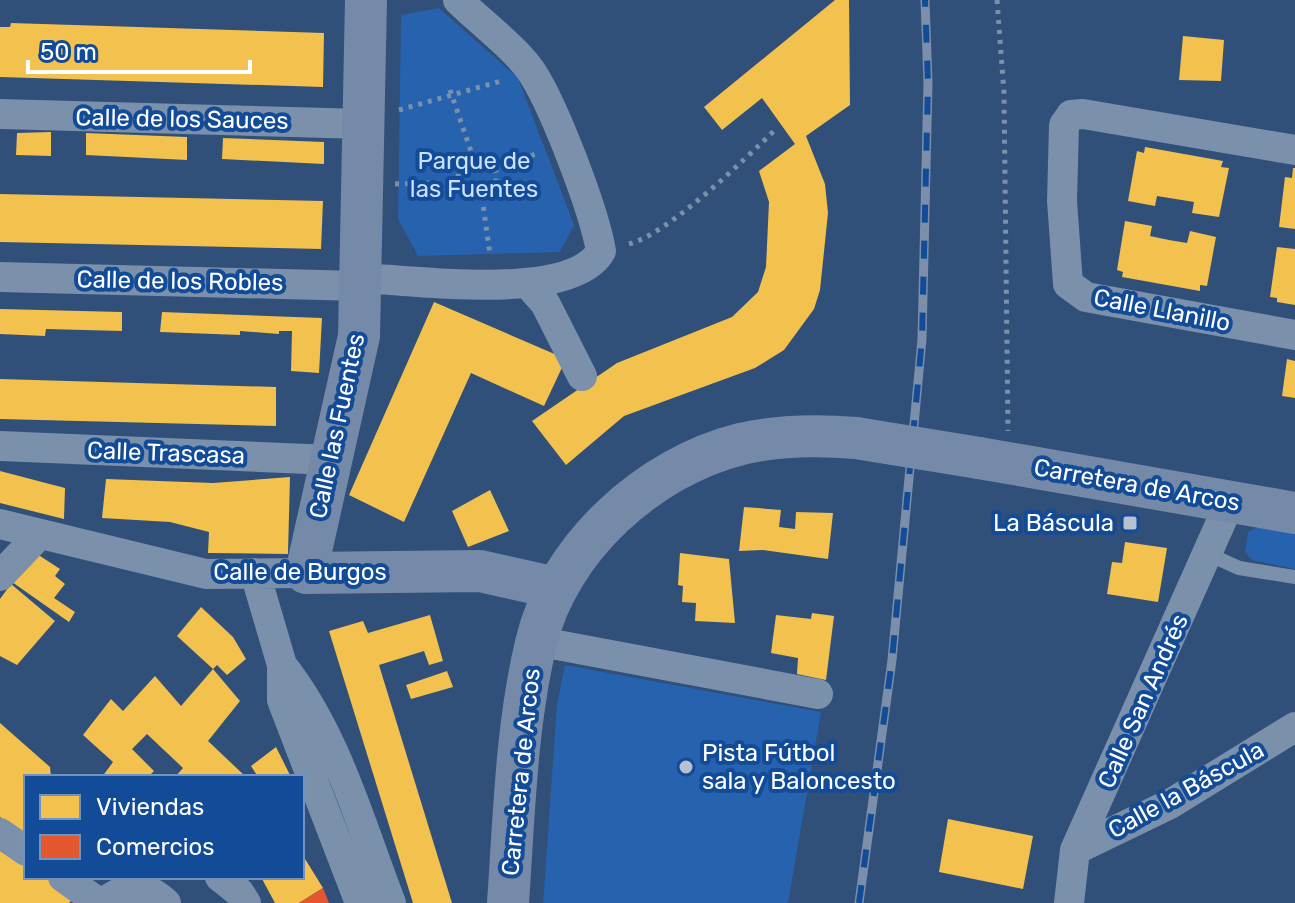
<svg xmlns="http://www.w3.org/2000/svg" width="1295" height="903" viewBox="0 0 1295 903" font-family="Rubik,sans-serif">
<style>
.green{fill:#2662ae}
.homes{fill:#f2c14e}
.shops{fill:#e4572e}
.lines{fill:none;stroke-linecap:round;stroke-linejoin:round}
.path{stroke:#7a90ab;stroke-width:5;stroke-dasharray:4 6;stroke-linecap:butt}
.lane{stroke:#7a90ab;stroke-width:14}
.street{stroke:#7a90ab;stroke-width:30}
.secondary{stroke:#758aa8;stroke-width:42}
.rail-casing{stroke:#7b8faa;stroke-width:9}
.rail{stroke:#124b97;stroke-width:6;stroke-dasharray:18;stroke-linecap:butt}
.secondary-bridge{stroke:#758aa8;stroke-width:42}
.poi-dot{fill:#b7c1d0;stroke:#124b97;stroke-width:3}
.labels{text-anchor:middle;stroke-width:8;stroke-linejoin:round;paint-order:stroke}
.street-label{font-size:24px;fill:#fff;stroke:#124b97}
.park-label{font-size:24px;fill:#cbe1fd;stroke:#124b97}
.poi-label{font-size:24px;fill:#fff;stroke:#124b97;text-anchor:end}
</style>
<rect width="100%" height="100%" fill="#304f79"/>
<path class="green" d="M439,8L518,78L574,225L560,252L418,256L398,219L401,15Z
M1259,527L1295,532V569L1252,560L1245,552L1248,532Z
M565,665L821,712L788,903H543L557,704Z"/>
<path class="homes" d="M835,0H849L850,105L806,136L825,184L828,213L820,290L814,309L784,350L755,368L624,416L566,465L532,421L617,363L732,317L758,292L766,267L769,202L759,171L795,144L762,98L722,130L704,107Z
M11,23L324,33L323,87L0,77V27H10Z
M1183,36L1224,40L1221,81L1179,80Z
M51,132V156L16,155L17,133Z
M86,133L187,137V160L86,155Z
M223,138L324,142V164L222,159Z
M1145,147L1223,161L1221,167L1229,168L1219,217L1192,213L1194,202L1157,196L1155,206L1128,201L1137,151L1144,153Z
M1293,168H1295V229L1279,227L1285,177L1292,178Z
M0,194L323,201L321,249L0,242Z
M1125,221L1152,226L1150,236L1169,240L1187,243L1190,231L1216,237L1207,286L1200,285V291L1122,277L1123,272L1117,270Z
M1277,247L1295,249V305L1277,302V298L1270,297Z
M434,302L566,359L544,406L471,373L404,522L349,495Z
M0,309L122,312V331L46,329L45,336L0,334Z
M162,312L322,318L319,373L291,371L292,331H279V334L240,331V335L160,332Z
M1287,359L1295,361V398L1282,396Z
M0,379L276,387V426L0,419Z
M0,471L65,488L64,519L0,503Z
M290,477L288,554L208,553L209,532L170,522L102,518L106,479L213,483Z
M490,490L509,531L468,547L452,511Z
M744,507L781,510L779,527L795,529L796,512L833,513L828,559L763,550L739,551Z
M1125,542L1167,548L1158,602L1107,594L1112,562L1122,563Z
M34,552L60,569L55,576L65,584L54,598L75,612L69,622L12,582Z
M680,553L729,559L735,623L695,621L696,603L682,602L683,586L678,585Z
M11,584L55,621L17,665L0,656V599Z
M201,607L233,637L246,659L227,675L217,665L213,669L177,636Z
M812,613L834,616L826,680L797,674L798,658L771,653L776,615L811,619Z
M430,615L443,661L429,665L424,651L379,665L452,903H413L329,631L363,621L368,633Z
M213,669L240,701L208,741L246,777H175L183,768L147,734L132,749L154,771L148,777H102L113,762L83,735L111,699L123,711L155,676L181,706Z
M447,671L453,687L411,699L406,685Z
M0,723L50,767L51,777H26V836L0,817Z
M276,747L291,777H258L251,766Z
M948,819L1033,836L1023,889L939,872Z
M0,847L26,864V877H46L76,896L69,903H0Z
M302,854L323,888L299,903H275L261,877H302Z"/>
<path class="shops" d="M323,888L329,903H299Z"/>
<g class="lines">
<path class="path" d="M997,0L1004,93L1008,431
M450,90L474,160
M399,110L501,81
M458 178a19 19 0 1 1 38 0a19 19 0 1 1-38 0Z
M494,171L540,152
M395,184L458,182
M482,197L490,255
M629,244C668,234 745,159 776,129"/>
<path class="lane" d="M1208,554L1239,568L1295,577"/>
<path class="street" d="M0,114L364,124
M1295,150L1083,114L1071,115L1064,125L1062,201L1068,284L1086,297L1295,335
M0,277L360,286
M360,278C414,280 572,303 601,251C594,210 555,109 533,74C517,49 480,22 458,0
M529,285L545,303L582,376
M0,446L331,460
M0,524L206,574L306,573
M255,573L282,665V700L360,903
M0,576L39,535
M536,641L818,694
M282,665C336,733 360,823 391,903
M0,833L26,851
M1075,850L1170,804L1295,727
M63,877L99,903
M220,877L239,892L246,903
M103,903C126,885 145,883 166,903
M1069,903L1075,850L1230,502"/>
<path class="secondary" d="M366,0L359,336L306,573L480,571L556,588
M979,458L1295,513
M508,903C514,817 516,727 536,643C558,549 648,467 741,444C779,435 817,435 856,438"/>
<defs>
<path id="rail" d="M859,903L892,660L922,339L928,83L925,0"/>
</defs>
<use href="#rail" class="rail-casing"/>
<use href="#rail" class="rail"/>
<path class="secondary-bridge" d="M856,438L979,458"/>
</g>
<g class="poi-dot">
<rect x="1122" y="515" width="16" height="16" rx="4"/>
<circle cx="686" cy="767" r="8"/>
</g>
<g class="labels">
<g class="street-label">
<text transform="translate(182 119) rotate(1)" y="8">Calle de los Sauces</text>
<text transform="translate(180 281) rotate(1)" y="8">Calle de los Robles</text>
<text transform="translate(1162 310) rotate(11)" y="8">Calle Llanillo</text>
<text transform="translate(337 426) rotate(-78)" y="8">Calle las Fuentes</text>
<text transform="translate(166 453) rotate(2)" y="8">Calle Trascasa</text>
<text transform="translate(1137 485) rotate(10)" y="8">Carretera de Arcos</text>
<text x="300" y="580">Calle de Burgos</text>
<text transform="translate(1143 701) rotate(-66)" y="8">Calle San Andrés</text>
<text transform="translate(521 772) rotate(-84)" y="8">Carretera de Arcos</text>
<text transform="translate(1186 790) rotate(-29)" y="8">Calle la Báscula</text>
</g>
<g class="park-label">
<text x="474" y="169">Parque de<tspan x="474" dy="28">las Fuentes</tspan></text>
</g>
<g class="poi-label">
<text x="1114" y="531">La Báscula</text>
<text x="702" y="761" text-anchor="start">Pista Fútbol<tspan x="702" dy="28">sala y Baloncesto</tspan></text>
</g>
</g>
<rect x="24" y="775" width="280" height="104" fill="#124b97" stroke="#7193c1" stroke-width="2"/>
<rect x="40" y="795" width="40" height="24" fill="#f2c14e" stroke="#7193c1" stroke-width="2"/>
<text x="96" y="815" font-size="24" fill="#ffffff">Viviendas</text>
<rect x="40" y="835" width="40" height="24" fill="#e4572e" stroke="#7193c1" stroke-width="2"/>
<text x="96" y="855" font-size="24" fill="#ffffff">Comercios</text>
<path d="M28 60v12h222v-12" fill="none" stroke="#ffffff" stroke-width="4"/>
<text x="40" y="60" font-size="24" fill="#ffffff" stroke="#124b97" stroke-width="6" paint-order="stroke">50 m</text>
</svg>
